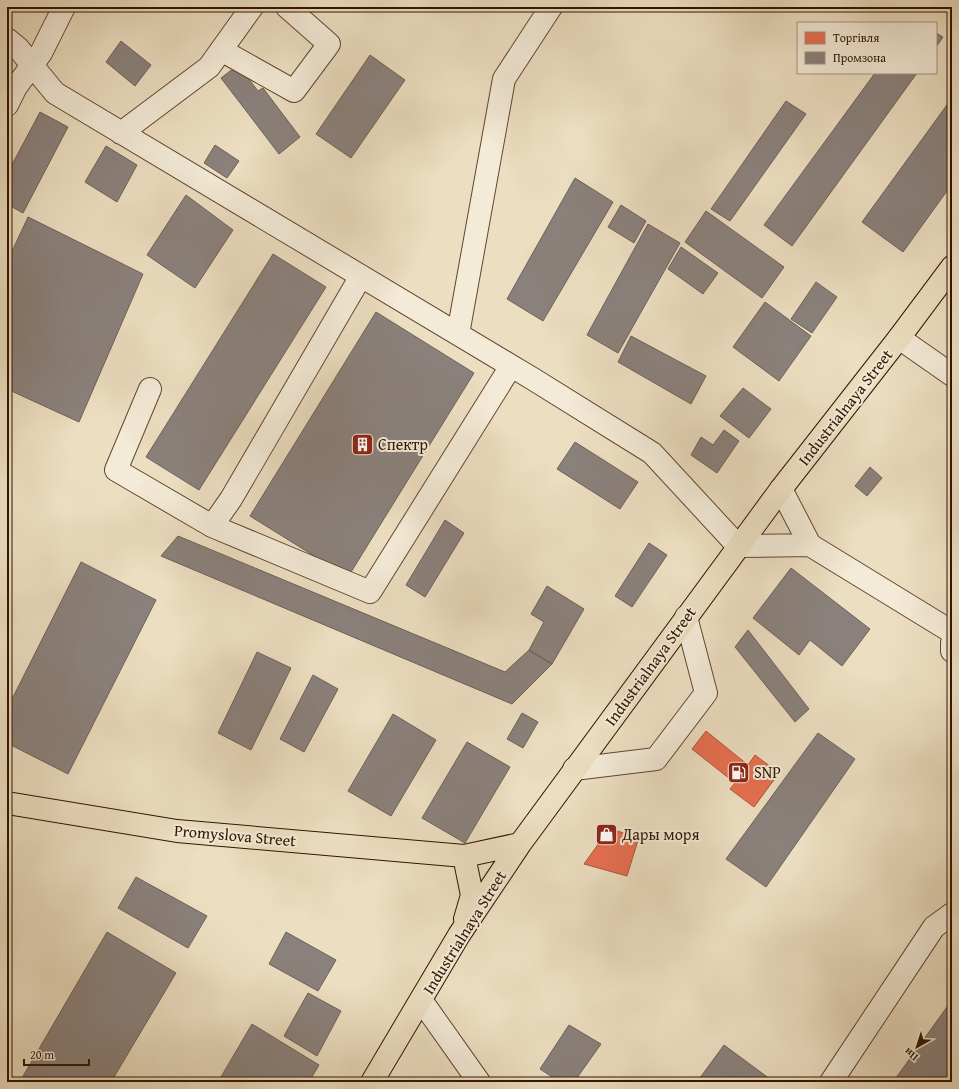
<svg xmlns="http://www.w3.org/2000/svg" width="959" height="1089" viewBox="0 0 959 1089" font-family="'Gentium Book Plus',serif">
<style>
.shops{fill:#e76f51;stroke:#b05439}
.industry{fill:#8a817c;stroke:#6f6057}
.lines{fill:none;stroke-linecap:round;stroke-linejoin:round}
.minor-casing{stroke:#604630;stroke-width:24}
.major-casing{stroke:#311400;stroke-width:24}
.minor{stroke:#f3ead7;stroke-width:22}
.major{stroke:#ecdec1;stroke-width:22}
.labels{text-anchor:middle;stroke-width:4;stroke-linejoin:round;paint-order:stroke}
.street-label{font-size:16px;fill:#311400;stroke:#f3ead7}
.poi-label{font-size:16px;fill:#311400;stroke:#f3ead7;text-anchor:start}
</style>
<rect width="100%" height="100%" fill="#ecdec1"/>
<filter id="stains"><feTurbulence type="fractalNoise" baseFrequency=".005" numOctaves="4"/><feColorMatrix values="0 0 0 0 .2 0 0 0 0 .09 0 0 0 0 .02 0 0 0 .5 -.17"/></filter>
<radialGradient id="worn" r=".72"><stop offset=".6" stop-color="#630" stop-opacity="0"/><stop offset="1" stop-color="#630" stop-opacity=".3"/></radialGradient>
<path class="shops" d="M706,731L748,765L755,755L779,773L754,807L730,789L735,783L692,749Z
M609,829L639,837L627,876L584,864Z"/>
<path class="industry" d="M936,33L943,37L936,47Z
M121,41L151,65L135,86L106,62Z
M370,55L405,80L351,158L316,134Z
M238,65L258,91L263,88L300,137L279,154L221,78Z
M875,73H917L792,246L764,225Z
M952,98V184L903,252L862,222Z
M786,101L806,114L730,221L711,209Z
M40,112L68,127L23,213L7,204V174Z
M215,145L239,161L227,178L204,163Z
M106,146L137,165L117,202L85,182Z
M575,178L613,202L543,321L507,299Z
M186,195L233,230L195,288L147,255Z
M621,205L646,221L634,243L608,227Z
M706,211L784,267L762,298L685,242Z
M28,217L143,274L79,422L7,389V262Z
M648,224L680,243L618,353L587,335Z
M681,247L718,273L703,294L668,269Z
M273,254L326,287L199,490L146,457Z
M816,282L837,297L812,333L791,319Z
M765,302L811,336L779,381L733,347Z
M376,312L474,373L348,577L250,516Z
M631,336L706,376L691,404L618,362Z
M743,388L771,409L749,438L720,416Z
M724,430L739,441L717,473L691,455L701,437L713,445Z
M575,442L638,482L620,509L557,469Z
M870,467L882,478L867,496L855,486Z
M445,520L464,533L425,597L406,585Z
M178,536L505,672L529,650L552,664L512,704L161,556Z
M649,543L667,555L632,607L615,596Z
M81,562L156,600L68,774L7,743V709Z
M791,568L870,629L842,666L810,640L799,655L753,618Z
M547,586L584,609L552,664L529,650L544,622L531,614Z
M748,630L809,709L795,722L735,647Z
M257,652L291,668L251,750L218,733Z
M313,675L338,689L304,752L280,739Z
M522,713L538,722L523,748L507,739Z
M393,714L436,740L391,816L348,791Z
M818,733L855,759L766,887L726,859Z
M467,742L510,767L465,843L422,818Z
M136,877L207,916L188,948L118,908Z
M107,932L176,973L111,1082H29L22,1078Z
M286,932L336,960L318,991L269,964Z
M308,993L341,1011L317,1056L284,1036Z
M952,1000V1082H893Z
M252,1024L319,1065L309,1082H218Z
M569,1025L601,1044L574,1082H560L540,1069Z
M724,1045L774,1082H697Z"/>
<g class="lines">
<defs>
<path id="minor" d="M7,39L18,48L55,93L533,379L652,453L738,546L810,545L952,632
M221,50L294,91L329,44L287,7
M7,105L16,87L41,53L64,7
M121,133L209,67L252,7
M458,334L504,79L551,7
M899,338L952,375
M150,389L116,470L212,526L231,499L361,276
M781,489L810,545
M212,526L370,592L511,366
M952,643V651
M574,769L656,759L706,693L686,617
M421,1000L479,1082
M831,1082L934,927L952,914"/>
<path id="major" d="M7,803L177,831L464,856L520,844
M464,856L472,895L465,919
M372,1082L459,935L520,844L781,489L899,338L952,267"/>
</defs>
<use href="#minor" class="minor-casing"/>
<use href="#major" class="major-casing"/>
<use href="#minor" class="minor"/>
<use href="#major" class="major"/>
</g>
<defs>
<symbol id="building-square" viewBox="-11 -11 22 22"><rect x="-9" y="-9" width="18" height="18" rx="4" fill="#8f2418" stroke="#f3ead7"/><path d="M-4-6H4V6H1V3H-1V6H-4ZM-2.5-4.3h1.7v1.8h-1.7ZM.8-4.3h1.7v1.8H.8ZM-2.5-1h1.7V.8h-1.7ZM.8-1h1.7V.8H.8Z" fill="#fff"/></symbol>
<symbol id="fuel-square" viewBox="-11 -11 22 22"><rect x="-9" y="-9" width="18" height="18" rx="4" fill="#8f2418" stroke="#f3ead7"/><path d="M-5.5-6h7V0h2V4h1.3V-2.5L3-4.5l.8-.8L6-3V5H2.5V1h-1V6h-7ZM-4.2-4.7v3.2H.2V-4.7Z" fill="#fff"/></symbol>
<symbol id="shop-square" viewBox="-11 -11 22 22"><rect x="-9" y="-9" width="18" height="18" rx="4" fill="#8f2418" stroke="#f3ead7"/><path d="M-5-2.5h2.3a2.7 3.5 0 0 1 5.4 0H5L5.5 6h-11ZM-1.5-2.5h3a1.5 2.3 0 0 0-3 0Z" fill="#fff"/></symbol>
</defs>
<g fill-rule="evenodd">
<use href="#building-square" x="350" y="432" width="25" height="25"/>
<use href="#fuel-square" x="726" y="760" width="25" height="25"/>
<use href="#shop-square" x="594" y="822" width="25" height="25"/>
</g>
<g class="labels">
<g class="street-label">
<text transform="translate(845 407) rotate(-52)" y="6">Industrialnaya Street</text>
<text transform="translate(650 666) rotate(-54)" y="6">Industrialnaya Street</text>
<text transform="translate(235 835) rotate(5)" y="6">Promyslova Street</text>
<text transform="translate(464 932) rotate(-58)" y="6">Industrialnaya Street</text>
</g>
<g class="poi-label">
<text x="378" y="450">Спектр</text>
<text x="754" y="778">SNP</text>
<text x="622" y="840">Дары моря</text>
</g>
</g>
<rect width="959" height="1089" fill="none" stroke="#ecdec1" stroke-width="24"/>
<rect x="8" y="8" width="943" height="1073" fill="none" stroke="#311400" stroke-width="2"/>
<rect x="12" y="12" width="935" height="1065" fill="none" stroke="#311400"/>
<rect x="797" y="22" width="140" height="52" fill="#f3ead7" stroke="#a59481"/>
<rect x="805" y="32" width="20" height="12" fill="#e76f51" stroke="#a59481"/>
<text x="833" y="42" font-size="12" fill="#311400">Торгівля</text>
<rect x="805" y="52" width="20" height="12" fill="#8a817c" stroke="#a59481"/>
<text x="833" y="62" font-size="12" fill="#311400">Промзона</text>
<g transform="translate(917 1047) rotate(219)" stroke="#f3ead7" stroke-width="3" paint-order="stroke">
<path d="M0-3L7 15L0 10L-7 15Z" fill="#311400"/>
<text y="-6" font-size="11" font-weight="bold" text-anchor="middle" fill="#311400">Пн</text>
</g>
<path d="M24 1059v6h65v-6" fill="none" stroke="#311400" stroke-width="2"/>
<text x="30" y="1059" font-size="12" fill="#311400" stroke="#f3ead7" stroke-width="3" paint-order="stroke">20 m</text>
<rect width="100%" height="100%" filter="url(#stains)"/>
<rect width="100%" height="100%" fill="url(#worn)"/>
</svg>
